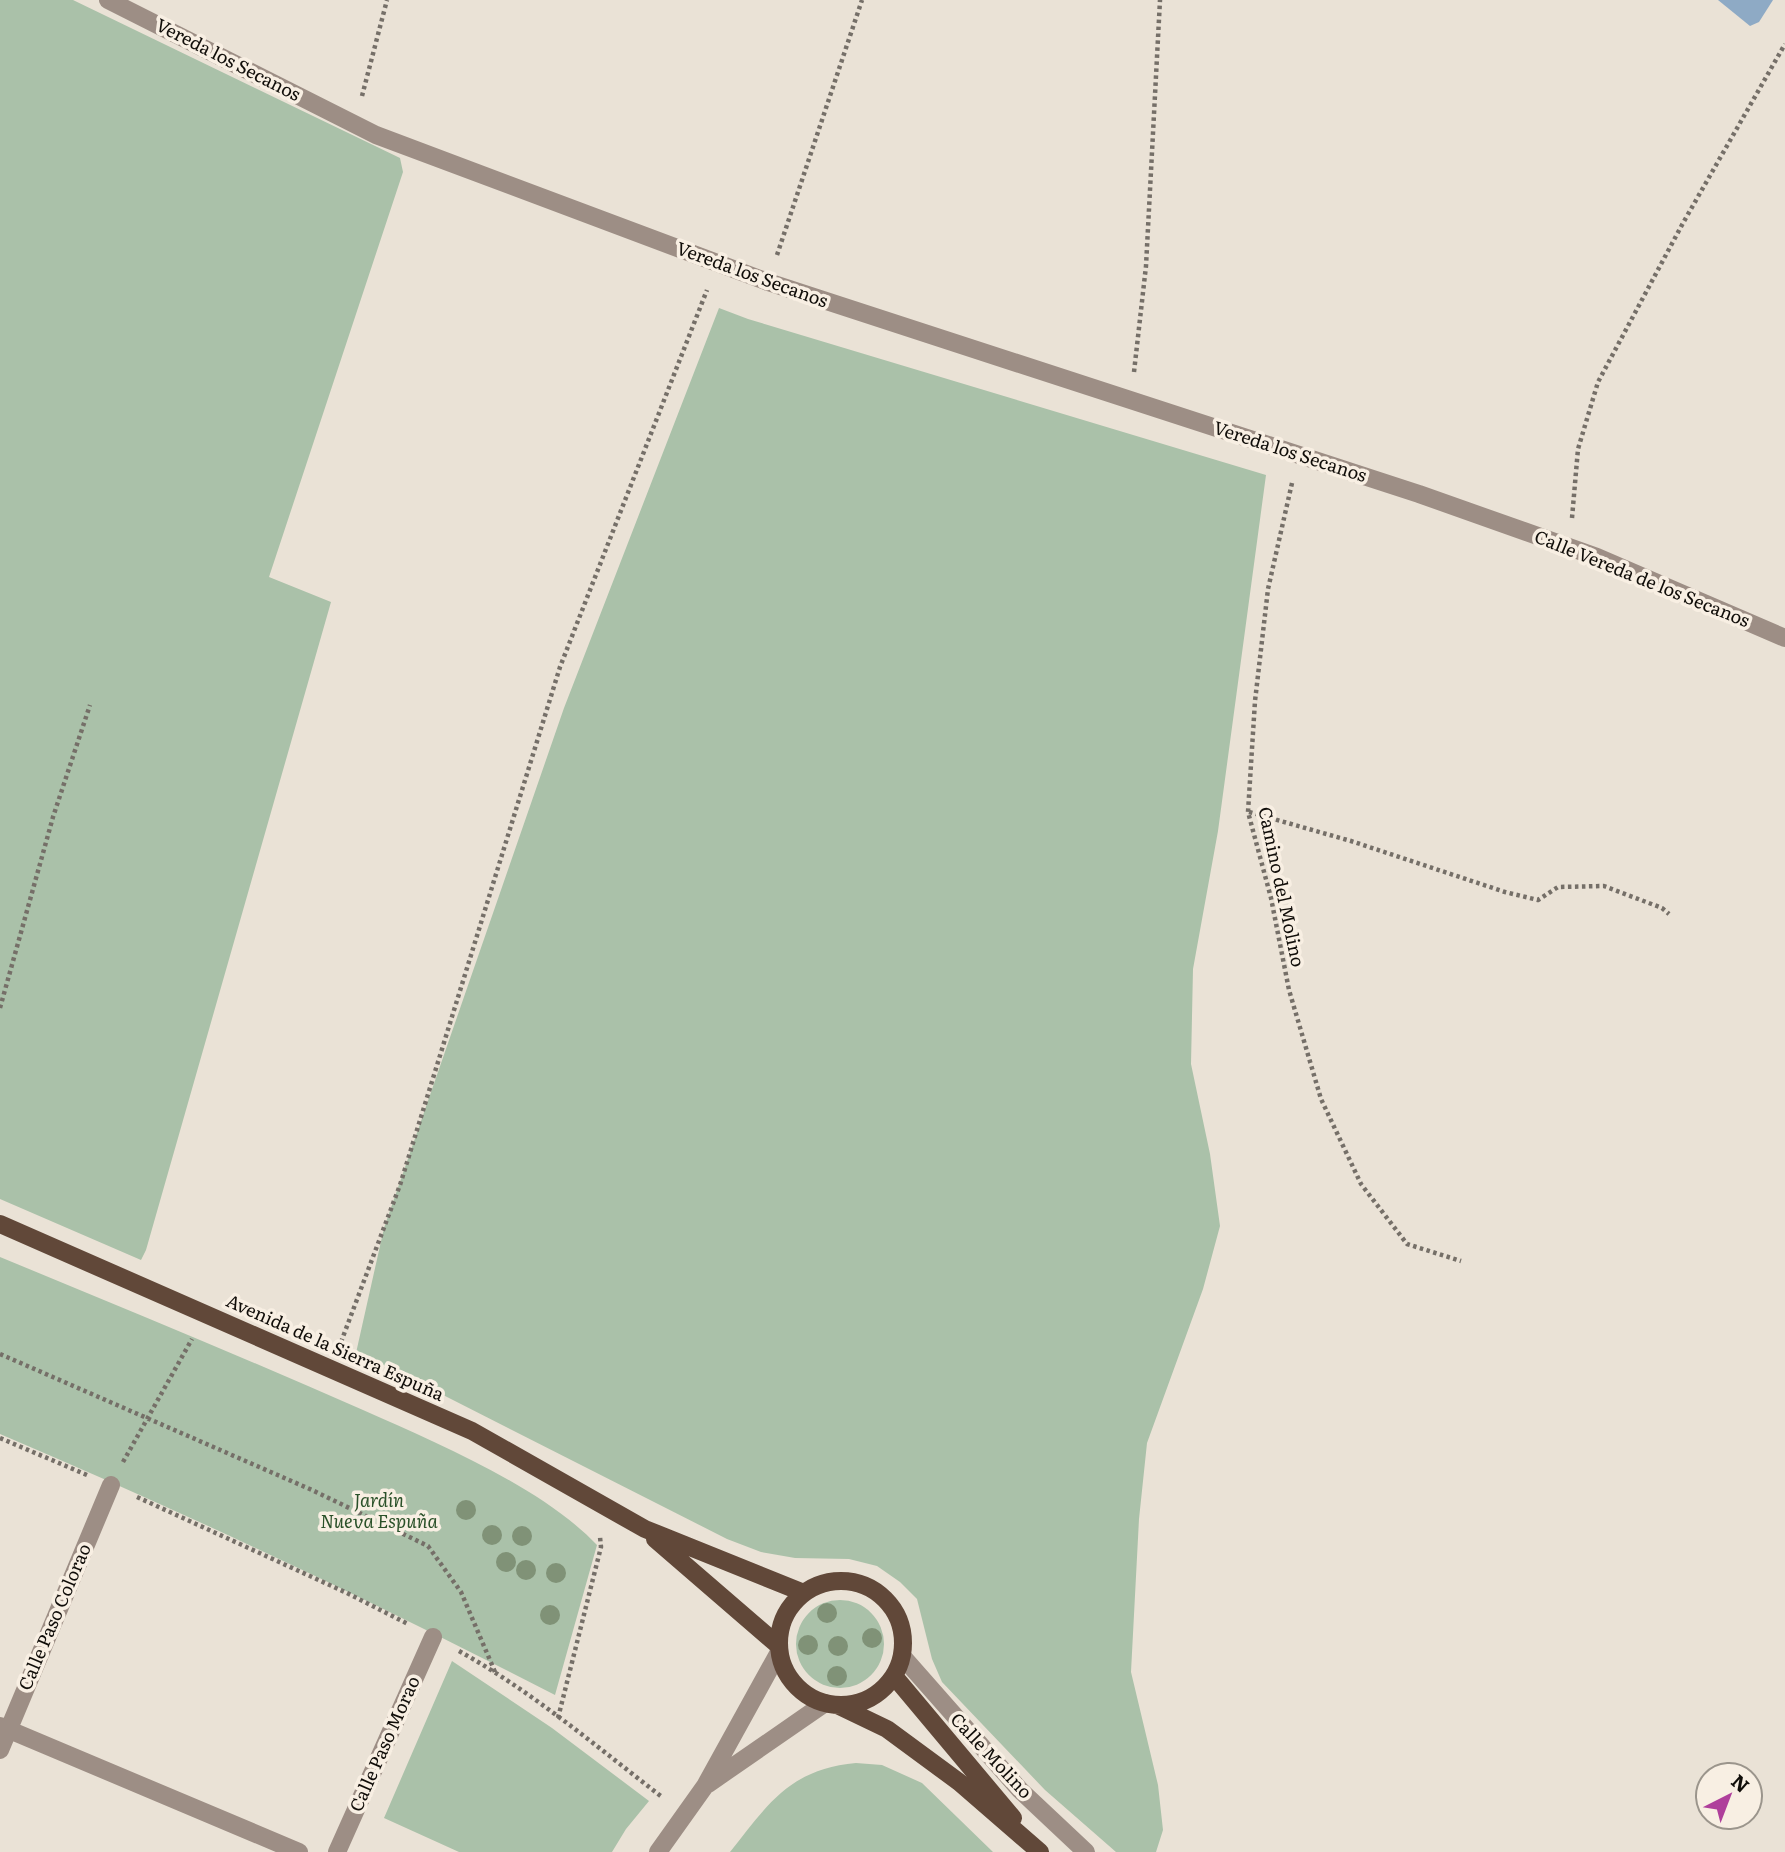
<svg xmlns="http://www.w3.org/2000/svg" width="1785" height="1852" viewBox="0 0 1785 1852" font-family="Literata,serif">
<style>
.green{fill:#aac1a9}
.water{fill:#8eaac5}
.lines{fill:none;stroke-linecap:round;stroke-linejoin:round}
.path{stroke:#756f68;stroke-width:4.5;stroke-dasharray:3.5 3.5;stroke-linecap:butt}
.minor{stroke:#9d8e85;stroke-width:18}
.major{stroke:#614839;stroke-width:18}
.tree{fill:#809277}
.labels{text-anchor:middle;stroke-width:7;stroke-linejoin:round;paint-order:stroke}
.street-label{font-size:18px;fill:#100d09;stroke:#f8efe3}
.park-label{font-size:18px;font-style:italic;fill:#2a5129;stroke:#f8efe3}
</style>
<rect width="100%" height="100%" fill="#eae2d6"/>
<path class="green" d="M0,0H73L400,158L403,172L269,577L331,602L146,1250L141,1260L0,1199Z
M719,308L748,319L1266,475L1218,831L1193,969L1191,1064L1210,1154L1220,1226L1203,1289L1147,1443L1139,1519L1131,1672L1158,1785L1163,1830L1156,1852H1116L1045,1790L942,1682L932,1659L917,1599L900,1582L877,1566L849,1559L795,1558L761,1552L727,1539L390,1368L356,1353L384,1228L564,708Z
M0,1257C121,1307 243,1357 363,1410C437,1443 542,1487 597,1545L555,1695C373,1601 188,1514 0,1434Z
M796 1644a44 44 0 1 1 88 0a44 44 0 1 1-88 0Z
M452,1661L552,1728L649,1801L626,1829L612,1852H459L384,1818Z
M856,1763L882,1765L922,1783L993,1852H730C768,1804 790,1769 856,1763Z"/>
<path class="water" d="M1718,0H1773L1759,22L1750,26Z"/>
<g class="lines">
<path class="path" d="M362,96L387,0
M777,255L862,0
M1134,372L1146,266L1160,0
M1292,483L1268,589L1255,701L1248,812L1271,898L1289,990L1321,1099L1361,1184L1407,1244L1461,1261
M1572,518L1578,449L1598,382L1683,223L1785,44
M1249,812L1351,841L1505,892L1538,900L1558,887L1604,886L1662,908L1669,914
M0,1008L53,817L90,705
M341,1342L400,1185L560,667L707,290
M0,1354L312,1490L428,1546L461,1592L495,1672
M0,1438L87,1475
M123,1462L192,1339
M137,1497L347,1593L408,1624
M459,1651C531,1691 596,1746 662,1797
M558,1718L601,1547L600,1537"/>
<path class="minor" d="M108,0L376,135L768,282L1419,494L1597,557L1785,638
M902,1656L1020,1790L1086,1852
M0,1726L299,1852
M0,1750L111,1485
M708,1784L825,1703
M337,1852L433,1637
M658,1852L705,1786L779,1652"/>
<path class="major" d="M0,1224L472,1431L645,1529L804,1593
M655,1539L779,1646
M779 1643a62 62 0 1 1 124 0a62 62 0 1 1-124 0Z
M894,1676L1013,1818
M837,1705L887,1729L959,1782L1040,1852"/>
</g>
<g class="tree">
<circle cx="466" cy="1510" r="10"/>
<circle cx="492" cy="1535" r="10"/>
<circle cx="522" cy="1536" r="10"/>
<circle cx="506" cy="1562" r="10"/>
<circle cx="526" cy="1570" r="10"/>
<circle cx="556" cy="1573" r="10"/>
<circle cx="827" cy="1613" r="10"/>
<circle cx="550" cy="1615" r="10"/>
<circle cx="872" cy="1638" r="10"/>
<circle cx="808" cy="1645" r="10"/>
<circle cx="838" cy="1646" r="10"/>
<circle cx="837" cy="1676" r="10"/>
</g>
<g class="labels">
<g class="street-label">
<text transform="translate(228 60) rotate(27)" y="6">Vereda los Secanos</text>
<text transform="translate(752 275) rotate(20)" y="6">Vereda los Secanos</text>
<text transform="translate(1290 452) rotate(18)" y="6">Vereda los Secanos</text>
<text transform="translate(1642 579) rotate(22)" y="6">Calle Vereda de los Secanos</text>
<text transform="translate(1281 887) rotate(78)" y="6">Camino del Molino</text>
<text transform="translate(335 1348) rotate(24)" y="6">Avenida de la Sierra Espuña</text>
<text transform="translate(55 1617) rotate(-67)" y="6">Calle Paso Colorao</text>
<text transform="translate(385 1744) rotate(-66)" y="6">Calle Paso Morao</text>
<text transform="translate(991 1756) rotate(47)" y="6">Calle Molino</text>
</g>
<g class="park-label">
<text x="379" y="1507">Jardín<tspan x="379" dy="21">Nueva Espuña</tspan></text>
</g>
</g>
<g transform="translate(1729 1796) rotate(42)"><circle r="33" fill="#f8efe3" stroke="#9b958c" stroke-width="2"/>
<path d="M0-5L12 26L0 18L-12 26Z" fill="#af3f9b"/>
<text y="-10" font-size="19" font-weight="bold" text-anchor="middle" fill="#100d09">N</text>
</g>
</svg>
